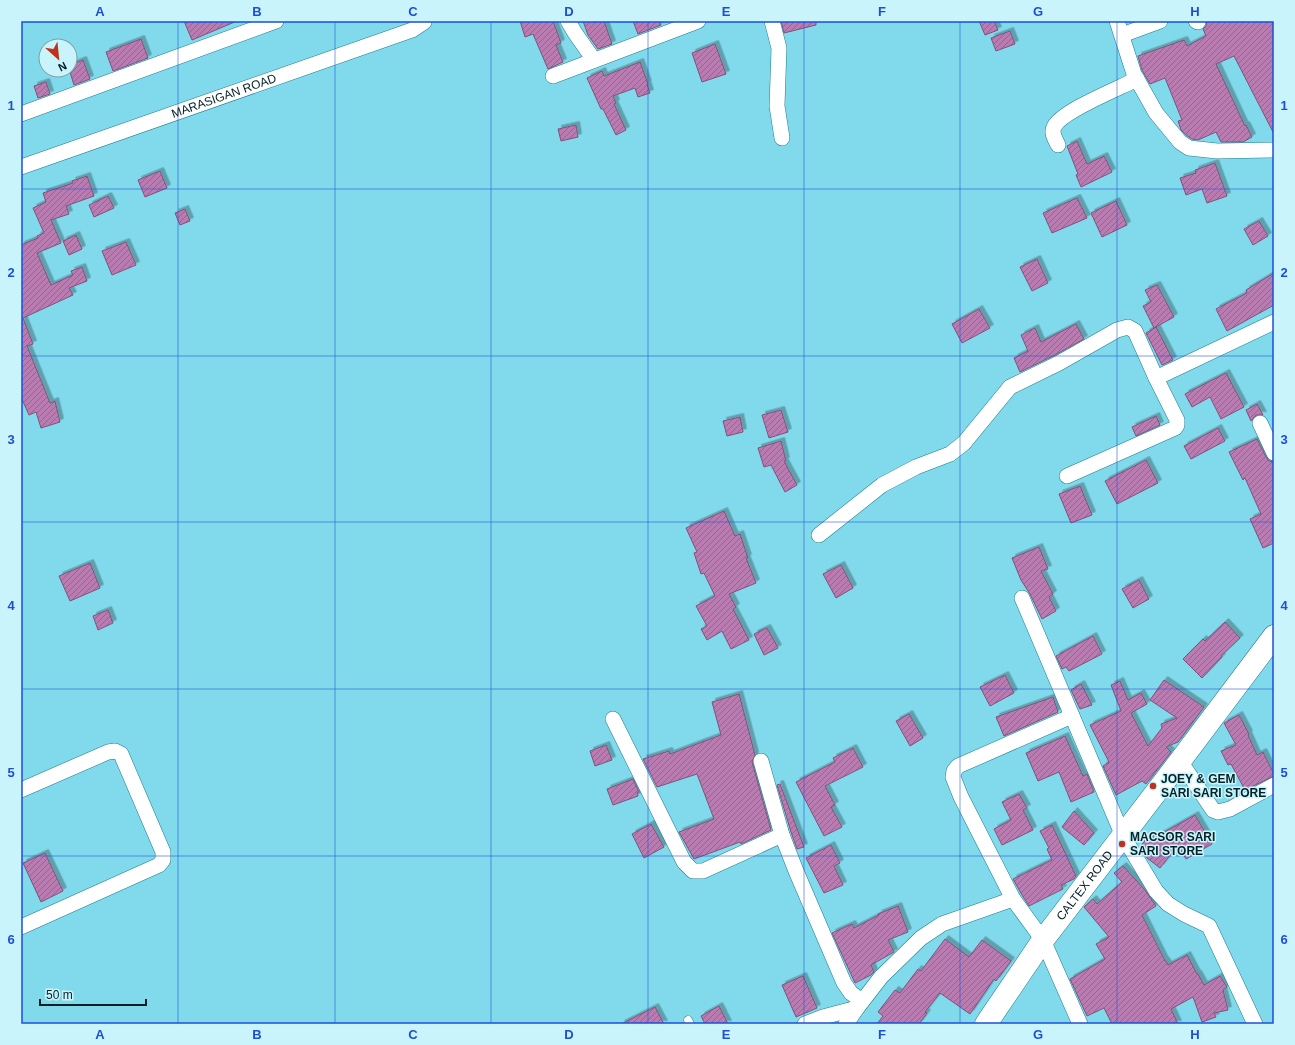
<svg xmlns="http://www.w3.org/2000/svg" width="1295" height="1045" viewBox="0 0 1295 1045" font-family="Arial,sans-serif">
<style>
.building{fill:url(#building-hatch);stroke:#81507a;filter:url(#shadow)}
.lines{fill:none;stroke-linecap:round;stroke-linejoin:round}
.lane-casing{stroke:#187d8e;stroke-width:9}
.street-casing{stroke:#187d8e;stroke-width:16}
.secondary-casing{stroke:#187d8e;stroke-width:23}
.lane{stroke:#fff;stroke-width:8}
.street{stroke:#fff;stroke-width:15}
.secondary{stroke:#fff;stroke-width:22}
.grid{fill:none;stroke:#1d4ed8;stroke-width:1;stroke-opacity:0.55}
.poi-dot{fill:#bf331e;stroke:#caf4fc;stroke-width:1.5}
.labels{text-anchor:middle;stroke-width:3;stroke-linejoin:round;paint-order:stroke}
.street-label{font-size:12px;fill:#042126;stroke:#caf4fc}
.poi-label{font-size:12px;font-weight:bold;fill:#042126;stroke:#caf4fc;text-anchor:start}
.neatline{fill:none;stroke:#1d4ed8;stroke-width:1.5}
.grid-label{font-size:13px;text-anchor:middle;font-weight:bold;fill:#1d4ed8}
</style>
<defs>
<pattern id="building-hatch" width="6" height="6" patternUnits="userSpaceOnUse"><rect width="6" height="6" fill="#b97cb0"/><path d="M-1 1l2-2M0 6l6-6M5 7l2-2" fill="none" stroke="#94658f"/></pattern>
<filter id="shadow"><feDropShadow dx="3.5" dy="-3.5" stdDeviation="0" flood-color="#0004"/></filter>
</defs>
<rect width="100%" height="100%" fill="#81daec"/>
<path class="building" d="M184,21H237L192,40Z
M520,21H553L561,43L556,45L563,62L548,69L533,34L525,37Z
M583,21H604L612,44L598,49L588,35Z
M633,21H659L661,25L638,34Z
M781,21H816V25L784,33Z
M979,21H994L998,30L985,35Z
M1207,21H1274V134L1234,56L1216,64L1245,126L1246,125L1252,137L1243,142H1221L1216,132L1198,140L1192,139L1186,135L1181,130L1178,121L1182,120L1165,78L1150,84L1142,70L1138,56L1184,40L1187,46L1206,36L1203,29L1206,26Z
M1010,31L1015,44L996,51L991,38Z
M141,39L148,58L113,71L106,52Z
M715,44L726,74L702,82L692,53Z
M83,60L90,79L74,85L70,72V65Z
M640,62L648,84H647L650,93L638,97L635,88L613,96L616,103L614,104L626,130L616,135L603,109H601L587,78L602,71L604,76Z
M46,82L50,94L38,98L34,86Z
M576,125L578,137L561,141L558,129Z
M1077,141L1087,164L1104,156L1112,172L1081,187L1076,175L1078,174L1067,146Z
M1215,163L1227,196L1207,203L1202,189L1186,195L1180,178L1196,173L1195,170Z
M160,171L167,188L145,197L138,180Z
M87,176L94,196L66,206L69,214L51,220L61,243L37,253L51,285L73,275L71,271L82,267L87,281L69,288L73,295L23,318L33,344L27,346L50,403L55,401L60,422L41,428L36,412L29,415L21,397V245L38,238L37,236L44,233L33,208L46,202L43,193L73,183L72,181Z
M108,196L114,208L94,217L89,205Z
M1077,198L1087,218L1052,233L1043,213Z
M1116,201L1127,225L1102,237L1091,213Z
M185,209L190,221L180,225L175,213Z
M1259,221L1268,236L1253,245L1244,229Z
M76,235L82,249L69,255L63,241Z
M126,242L136,265L112,275L102,251Z
M1037,259L1048,283L1032,291L1020,267Z
M1274,273V305L1227,331L1216,309L1247,293L1246,290Z
M1157,285L1174,317L1154,328L1143,306L1151,302L1145,290Z
M979,309L990,328L962,343L952,324Z
M1076,324L1084,339L1055,355L1020,372L1014,358L1028,351L1021,335L1035,328L1041,342Z
M1156,327L1173,360L1162,365L1146,333Z
M1226,373L1244,407L1221,419L1210,397L1192,407L1185,394Z
M1257,404L1263,415H1256L1251,421L1246,410Z
M781,410L788,432L769,438L762,415Z
M1156,416L1160,425L1136,436L1132,427Z
M740,417L743,432L727,436L723,421Z
M1218,428L1225,441L1191,459L1184,446Z
M1257,439L1266,457L1269,461L1274,462V543L1263,548L1250,519L1261,514L1245,478L1243,480L1229,452Z
M781,441L786,461H784L797,485L785,492L771,465L764,467L758,448Z
M1146,460L1158,483L1117,504L1105,481Z
M1080,486L1092,515L1071,523L1059,494Z
M724,511L735,536L740,534L748,558H746L756,583L729,594L736,607L733,609L749,640L731,649L722,631L707,640L701,629L707,626L696,606L715,596L704,573L701,574L694,553L697,552L686,528Z
M1039,547L1048,569L1041,571L1053,594L1049,597L1056,611L1042,619L1030,594L1021,580L1012,558Z
M90,563L100,588L70,601L59,576Z
M841,565L853,588L836,598L823,574Z
M1139,580L1149,599L1133,608L1122,589Z
M108,610L113,623L98,630L93,616Z
M1225,622L1240,638L1221,656L1222,657L1202,678L1183,659L1203,639L1205,641Z
M767,628L778,648L764,655L754,634Z
M1093,636L1102,654L1069,671L1066,667L1062,669L1056,656Z
M1005,675L1014,693L990,706L980,687Z
M1164,680L1204,707L1178,742L1166,747L1171,752L1146,784L1142,781L1116,795L1103,766L1109,762L1090,725L1121,711L1111,685L1120,681L1128,700L1141,693L1147,704L1131,713L1148,746L1162,728L1161,724L1177,718L1150,700Z
M1081,684L1092,705L1080,709L1071,690Z
M739,694L755,755L752,762L771,830L741,844L740,842L694,859L679,832L714,819L697,774L657,787L643,759L669,751L670,754L721,735L712,702Z
M1053,697L1058,712L1004,736L996,717Z
M909,714L923,738L910,746L896,721Z
M1239,715L1249,734L1248,735L1257,755L1263,752L1274,774V776L1245,790L1231,764L1228,765L1221,751L1236,745L1224,723Z
M1065,736L1083,776L1087,774L1094,792L1071,802L1059,772L1038,781L1026,753Z
M606,745L612,760L595,766L590,751Z
M853,748L863,767L825,786L835,805L831,807L842,827L824,836L796,782L835,762L833,758Z
M633,779L639,792L637,793L638,796L613,805L607,789Z
M780,784L804,847L797,849L791,832L777,785Z
M1019,794L1027,808L1023,810L1033,830L1002,845L994,829L1011,820L1002,802Z
M1074,811L1094,833L1084,845L1062,827Z
M1195,815L1212,844L1186,859L1178,845L1160,868L1147,858L1140,847L1149,835L1154,838Z
M651,824L664,847L644,858L632,834Z
M1052,825L1076,876L1074,879L1061,885L1063,889L1029,906L1022,895L1013,879L1052,860L1047,849L1049,848L1040,831Z
M831,845L840,863L834,866L843,885L824,893L806,858Z
M45,853L63,891L41,902L23,863Z
M1123,866L1145,890L1156,906L1142,915L1165,961H1166L1168,965L1187,955L1197,974H1198L1204,985L1220,976L1227,987L1223,990L1228,1010L1214,1013L1216,1017L1202,1022L1193,997L1171,1009L1178,1024H1112L1104,1008L1087,1016L1070,979L1105,959L1096,944L1109,937L1084,907L1093,899L1097,904L1122,882L1114,873Z
M898,906L908,932L888,940L894,952L871,965L874,972L871,975L855,983L832,933L852,924L854,928L879,915L878,914Z
M945,939L969,957L982,940L1011,961L996,981L994,979L970,1014L940,993L925,1012L927,1013L919,1024H877L883,1016L878,1012L895,990L900,993L918,969L921,971Z
M803,976L817,1008L796,1017L782,985Z
M719,1006L728,1024H705L701,1016Z
M655,1007L664,1024H621Z"/>
<g class="lines">
<defs>
<path id="lane" d="M688,1020L690,1024"/>
<g id="street">
<path d="M568,21L575,33L594,60"/>
<path d="M772,21L779,48L777,106L782,138"/>
<path d="M1117,21L1134,74L1156,113L1180,142L1189,148L1217,151L1274,150"/>
<path d="M1196,21L1198,22"/>
<path d="M1122,35L1160,21"/>
<path d="M553,76L698,21"/>
<path d="M21,114L276,21"/>
<path d="M1058,145C1055,139 1051,133 1054,127C1061,111 1120,88 1137,79"/>
<path id="s1" d="M21,167L412,30L424,22V21"/>
<path d="M1260,423L1274,453"/>
<path d="M1067,476L1175,428L1177,425V420L1156,378"/>
<path d="M819,535L882,485L916,467L950,454L964,443L1010,387L1059,363L1117,330L1128,327L1135,331L1156,378L1274,322"/>
<path d="M1022,598L1123,836L1156,891L1168,904L1184,914L1209,926L1255,1024"/>
<path d="M1072,716L958,766L954,771L953,777L961,797L1013,899L1043,940L1080,1024"/>
<path d="M613,719L684,862L693,871H703L782,835"/>
<path d="M761,761L782,835L796,871L844,983L851,993L862,1001"/>
<path d="M1180,761L1213,810L1218,812L1230,809L1274,785"/>
<path d="M21,790L108,752L115,751L121,754L163,852V860L159,865L21,927"/>
<path d="M805,1024L823,1017L857,1008"/>
<path d="M846,1024L857,1008L881,977L921,938L942,924L1013,899"/>
</g>
<g id="secondary">
<path id="s2" d="M986,1024L1043,940L1180,761L1274,636"/>
</g>
</defs>
<use href="#lane" class="lane-casing"/>
<use href="#street" class="street-casing"/>
<use href="#secondary" class="secondary-casing"/>
<use href="#lane" class="lane"/>
<use href="#street" class="street"/>
<use href="#secondary" class="secondary"/>
</g>
<path class="grid" d="M178,21V1024M335,21V1024M491,21V1024M648,21V1024M804,21V1024M960,21V1024M1117,21V1024M21,189H1274M21,356H1274M21,522H1274M21,689H1274M21,856H1274"/>
<g class="poi-dot">
<circle cx="1153" cy="786" r="4"/>
<circle cx="1122" cy="844" r="4"/>
</g>
<g class="labels">
<g class="street-label">
<text dy="4" stroke="none"><textPath href="#s1" startOffset="215">MARASIGAN ROAD</textPath></text>
<text dy="4" stroke="none"><textPath href="#s2" startOffset="170">CALTEX ROAD</textPath></text>
</g>
<g class="poi-label">
<text x="1161" y="783">JOEY &amp; GEM<tspan x="1161" dy="14">SARI SARI STORE</tspan></text>
<text x="1130" y="841">MACSOR SARI<tspan x="1130" dy="14">SARI STORE</tspan></text>
</g>
</g>
<rect width="1295" height="1045" fill="none" stroke="#caf4fc" stroke-width="44"/>
<g transform="translate(58 58) rotate(153)"><circle r="19" fill="#caf4fc" stroke="#7ba0a6"/>
<path d="M0-3L7 15L0 10L-7 15Z" fill="#bf331e"/>
<text y="-6" font-size="11" font-weight="bold" text-anchor="middle" fill="#042126">N</text>
</g>
<path d="M40 999v6h106v-6" fill="none" stroke="#042126" stroke-width="2"/>
<text x="46" y="999" font-size="12" fill="#042126" stroke="#caf4fc" stroke-width="3" paint-order="stroke">50 m</text>
<rect x="22" y="22" width="1251" height="1001" class="neatline"/>
<g class="grid-label">
<text x="100" y="16">A</text>
<text x="257" y="16">B</text>
<text x="413" y="16">C</text>
<text x="569" y="16">D</text>
<text x="726" y="16">E</text>
<text x="882" y="16">F</text>
<text x="1038" y="16">G</text>
<text x="1195" y="16">H</text>
<text x="11" y="110">1</text>
<text x="1284" y="110">1</text>
<text x="11" y="277">2</text>
<text x="1284" y="277">2</text>
<text x="11" y="444">3</text>
<text x="1284" y="444">3</text>
<text x="11" y="610">4</text>
<text x="1284" y="610">4</text>
<text x="11" y="777">5</text>
<text x="1284" y="777">5</text>
<text x="11" y="944">6</text>
<text x="1284" y="944">6</text>
<text x="100" y="1039">A</text>
<text x="257" y="1039">B</text>
<text x="413" y="1039">C</text>
<text x="569" y="1039">D</text>
<text x="726" y="1039">E</text>
<text x="882" y="1039">F</text>
<text x="1038" y="1039">G</text>
<text x="1195" y="1039">H</text>
</g>
</svg>
